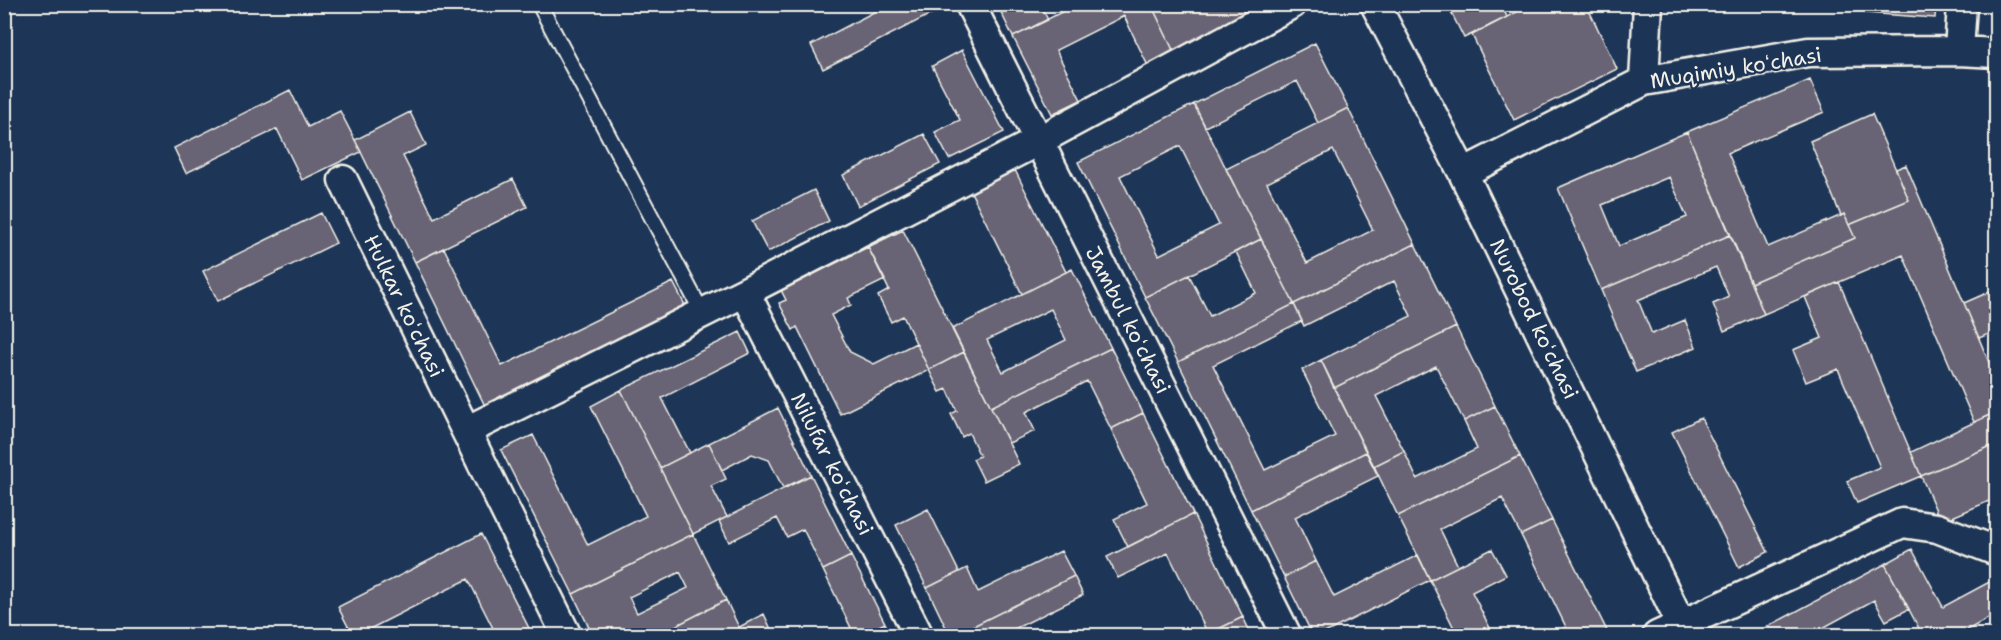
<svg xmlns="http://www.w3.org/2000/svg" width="2001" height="640" viewBox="0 0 2001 640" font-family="'Shantell Sans',sans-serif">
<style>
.building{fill:#686474;stroke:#f4f1e8;stroke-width:1.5;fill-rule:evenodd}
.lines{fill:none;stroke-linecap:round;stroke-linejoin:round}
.lane-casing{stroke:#f4f1e8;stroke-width:18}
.street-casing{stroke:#f4f1e8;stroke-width:33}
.lane{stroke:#1d3557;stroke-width:14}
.street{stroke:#1d3557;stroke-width:28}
.labels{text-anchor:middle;stroke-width:4.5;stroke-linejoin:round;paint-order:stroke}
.street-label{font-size:21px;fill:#f4f1e8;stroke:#1d3557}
</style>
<rect width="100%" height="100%" fill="#1d3557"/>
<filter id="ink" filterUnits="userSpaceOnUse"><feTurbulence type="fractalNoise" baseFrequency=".0167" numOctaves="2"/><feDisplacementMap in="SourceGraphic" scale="12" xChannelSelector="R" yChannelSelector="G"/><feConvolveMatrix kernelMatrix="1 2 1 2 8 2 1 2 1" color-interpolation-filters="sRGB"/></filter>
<g filter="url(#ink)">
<path class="building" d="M889,4H939L941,9L823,69L811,45Z
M997,4H1040L1048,20L1013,37Z
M1077,4H1151L1174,52L1148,66L1124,16L1056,50L1081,100L1052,114L1013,37Z
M1151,4H1182L1183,7L1189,4H1269L1174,52Z
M1447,4H1501L1507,17L1464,38Z
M1532,4H1586L1617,69L1514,120L1472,35Z
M1775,4H1806V8Z
M1867,4H1936L1935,18L1866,13Z
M1991,4H1996V21L1990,20Z
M1315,43L1348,108L1318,123L1297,81L1205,127L1194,104Z
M962,50L1004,132L949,159L935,132L960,120L932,66Z
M1810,80L1824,112L1728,153L1768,247L1844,214L1855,238L1751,283L1687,132Z
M290,90L308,127L340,111L361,152L302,180L277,129L186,173L174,148Z
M1194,104L1261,239L1145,297L1078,162ZM1180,146L1219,225L1159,255L1120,176Z
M1348,108L1415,244L1294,304L1226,169ZM1333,150L1373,230L1307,263L1267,183Z
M410,112L426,145L403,156L434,218L513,179L527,207L415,262L355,140Z
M1872,114L1909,200L1849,225L1844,214L1841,216L1810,141Z
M1687,132L1730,235L1601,290L1558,188ZM1669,177L1687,217L1619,246L1602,205Z
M924,134L940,164L858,206L843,175Z
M1906,165L1996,379V412L1974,422L1903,255L1764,314L1751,283L1855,238L1849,225L1909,200L1896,169Z
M1015,170L1066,272L1022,294L971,192Z
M814,190L829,221L768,252L752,221Z
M321,213L336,243L218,301L203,271Z
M903,230L964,352L929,370L903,316L891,322L878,296L889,290L868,247Z
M1730,235L1764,314L1724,331L1713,304L1729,297L1716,267L1638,300L1652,334L1685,320L1696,347L1636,372L1601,290Z
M1261,239L1294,304L1178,362L1145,297L1189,275L1210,316L1256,293L1236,252Z
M1415,244L1456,327L1334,388L1321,360L1411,316L1394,281L1304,326L1294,304Z
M868,247L885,280L848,298L851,305L831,315L850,352L874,364L916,343L929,370L840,414L797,327L793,330L779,303L786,300L781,290Z
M444,248L502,366L673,282L688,311L487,410L415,262Z
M1072,269L1111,348L991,407L952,329ZM1051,309L1066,340L1003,372L987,340Z
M1839,282L1921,476L1857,503L1847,481L1880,467L1838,369L1806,382L1793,350L1822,338L1805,297Z
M1996,289V331L1979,338L1964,303Z
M1294,304L1302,321L1213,365L1265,470L1335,436L1302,370L1321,360L1366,452L1251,510L1178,362Z
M1456,327L1495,406L1464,421L1436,366L1376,396L1404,451L1374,466L1334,388Z
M740,332L750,353L662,398L690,453L660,468L621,390Z
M1111,348L1143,413L1111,429L1087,381L1026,412L1035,431L1009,443L991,407Z
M964,352L1019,464L984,481L973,459L980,456L969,433L962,437L951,414L957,411L947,389L940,392L929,370Z
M621,390L693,534L573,594L501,450L533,435L588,545L646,516L591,406Z
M1495,406L1520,456L1398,516L1374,466L1404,451L1417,479L1477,449L1464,421Z
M778,408L811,475L783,488L769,460L752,454L722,470L709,443Z
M1996,412V444L1921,476L1911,452Z
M1143,413L1193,514L1128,547L1114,519L1147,503L1111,429Z
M1701,418L1768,552L1739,567L1672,432Z
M709,443L726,479L711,486L727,517L693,534L660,468Z
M1996,444V498L1941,522L1921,476Z
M1366,452L1378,476L1295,517L1316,561L1284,577L1251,510Z
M1520,456L1552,520L1521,535L1502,498L1440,529L1458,566L1430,580L1398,516Z
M811,475L851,556L823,570L803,529L787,537L777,518L729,542L719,521Z
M928,509L959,572L927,588L896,525Z
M1193,514L1243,617L1208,634L1168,553L1118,578L1107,557Z
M1552,520L1608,633L1602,636H1552V634L1566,627L1521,535Z
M481,534L533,636H497L468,579L356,636H353L338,607Z
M693,534L726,600L656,636H593L573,594ZM680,572L688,588L637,613L629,597Z
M1492,549L1506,575L1472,592L1494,636H1458L1430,580Z
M1912,549L1943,607L1993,580L1996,586V614L1957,636H1923L1885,564Z
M1061,551L1074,576L953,636H950L927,588L967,568L978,592Z
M1418,555L1430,580L1319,636H1313L1284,577L1316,561L1334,597Z
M851,556L885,623L860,636H855L823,570Z
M1885,564L1909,609L1886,621L1874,600L1808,636H1769L1765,628Z
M1074,576L1083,595L1000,636H953Z
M726,600L743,636H715L713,631L704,636H656Z
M764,614L774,636H743L739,627Z
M1243,617L1252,636H1208V634Z
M885,623L891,636H860Z"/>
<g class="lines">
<defs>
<path id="lane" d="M539,4L703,314"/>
<path id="street" d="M970,4L1287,636
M1375,4L1463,173L1681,624L1688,636
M1959,51L1962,4
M1644,81L1648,4
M1463,173L1644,81L1808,52L1959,51L1996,53
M343,180L466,431
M745,292L919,636
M567,636L466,431L745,292L1038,141L1292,4
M1657,636L1902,523L1937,528L1996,551"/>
</defs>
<use href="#lane" class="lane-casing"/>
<use href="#street" class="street-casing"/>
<use href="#lane" class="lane"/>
<use href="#street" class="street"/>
</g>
</g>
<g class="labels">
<g class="street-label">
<text transform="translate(1736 68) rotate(-9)" y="7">Muqimiy koʻchasi</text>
<text transform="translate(404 306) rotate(64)" y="7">Hulkar koʻchasi</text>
<text transform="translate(1534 319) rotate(64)" y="7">Nurobod koʻchasi</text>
<text transform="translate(1128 320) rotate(63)" y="7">Jambul koʻchasi</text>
<text transform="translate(832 464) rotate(63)" y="7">Nilufar koʻchasi</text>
</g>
</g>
<rect width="2001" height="640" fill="none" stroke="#1d3557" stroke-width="24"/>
<rect x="12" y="12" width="1977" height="616" fill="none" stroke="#f4f1e8" stroke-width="2" filter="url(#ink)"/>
</svg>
